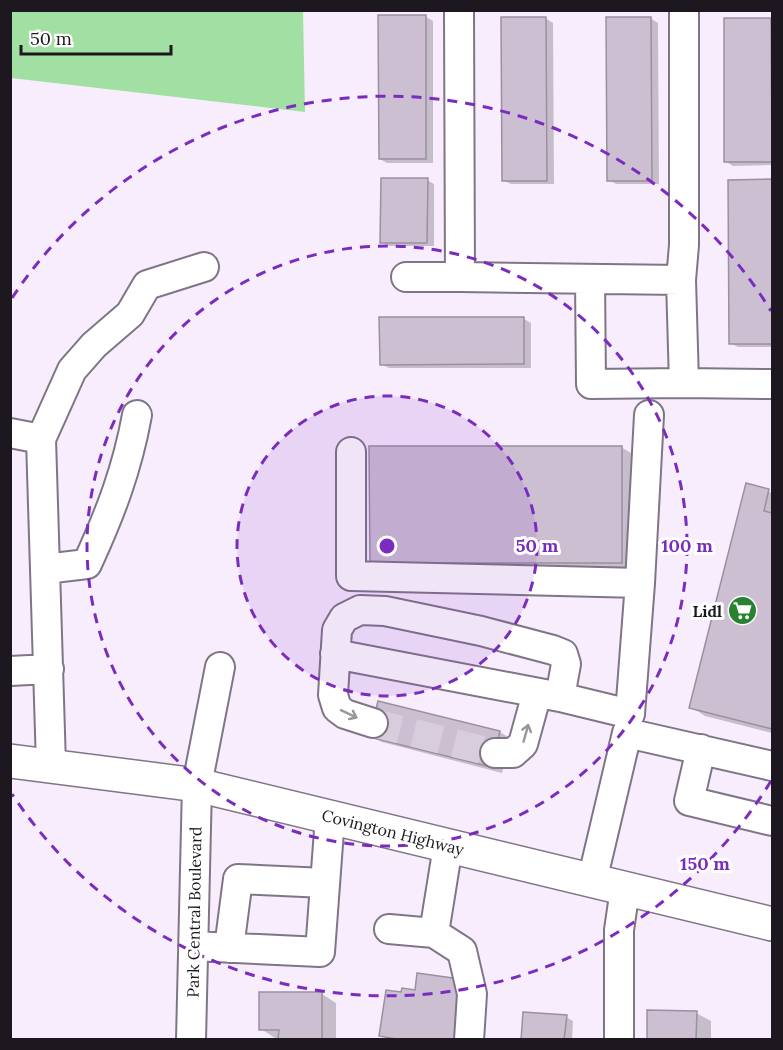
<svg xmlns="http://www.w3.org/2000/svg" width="783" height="1050" viewBox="0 0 783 1050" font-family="Lora,serif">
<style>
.green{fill:#a2dfa3}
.shadow{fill:#0003}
.building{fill:#ccbfd2;stroke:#9b8fa1;stroke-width:1.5}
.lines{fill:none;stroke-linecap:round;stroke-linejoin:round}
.minor-tunnel{stroke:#d7cddc;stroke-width:28;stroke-dasharray:28 14;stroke-linecap:butt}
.minor-casing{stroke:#807586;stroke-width:32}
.major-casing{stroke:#807586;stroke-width:36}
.minor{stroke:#fff;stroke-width:28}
.major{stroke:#fff;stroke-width:33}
.oneway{stroke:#99979a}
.ring{fill:none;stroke:#7b2cbf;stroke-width:3;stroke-dasharray:10 8}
.labels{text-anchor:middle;stroke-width:6;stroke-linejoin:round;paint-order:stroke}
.poi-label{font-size:16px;font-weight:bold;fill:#1d181f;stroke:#fff;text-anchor:end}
.street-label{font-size:16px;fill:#1d181f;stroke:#fff}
.centre{fill:#7b2cbf;stroke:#fff;stroke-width:3}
.ring-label{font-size:18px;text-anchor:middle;font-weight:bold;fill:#7b2cbf;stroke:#fff;stroke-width:6;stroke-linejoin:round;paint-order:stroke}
</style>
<rect width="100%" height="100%" fill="#f8edfd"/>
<path class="green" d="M11,10L303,11L305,112L11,78Z"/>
<path class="shadow" d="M426,17L433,21V163H387L380,159Z
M545,18L553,23L554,184H511L503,180Z
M650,18L658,23L659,184H616L609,180Z
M771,19L772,20V165L733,166L725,161Z
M427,180L434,184V246H389L382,242Z
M772,181V347H738L730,343L729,182Z
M524,319L531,323V368H389L381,364Z
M621,447L636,456L637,571H386Z
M747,485L772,493V733L705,716L691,707Z
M379,702L500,732L511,739L502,773L382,742L371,736Z
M322,994L336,1003V1040H280V1038H275L261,1029Z
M696,1013L711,1021V1040H648Z
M566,1017L573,1021L572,1040H523Z"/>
<path class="building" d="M378,15H426V159H379Z
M501,17H546L547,181H502Z
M606,17H651L652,181H607Z
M724,18H771L772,162H724Z
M381,178H428L427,243H380Z
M772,179V344H729L728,180Z
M379,317H524V364L380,365Z
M369,446H622V563H370Z
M746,483L769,489L764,511L772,513V729L689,708Z
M378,701L500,731L491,767L369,737Z
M417,973L460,979L463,1040H402L379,1036L386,990L401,992L402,988L415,990Z
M259,992H322V1040H278L279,1030H259Z
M647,1010L697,1011L696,1040H647Z
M523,1012L567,1015L564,1040H521Z"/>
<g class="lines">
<path class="minor-tunnel" d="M373,723L495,753"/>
<defs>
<path id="minor" d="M459,10L460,277L681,280L684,383L772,384
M406,277H460
M590,279L591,384L684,383
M681,280L684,245V10
M10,433L41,439
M351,452V576L640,583
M45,569L87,564C110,514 127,470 137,415
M335,654L560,697L630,714L640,583L649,415
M10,671L49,669
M373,723L345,714L337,708L333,695L337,630L344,618L360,610L385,611L481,631L553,650L563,654L566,664L560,697
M701,749L689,801L772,821
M495,753H513L523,744L537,693
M51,765L41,439L72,370L94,345L130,314L147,285L204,267
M448,846L434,933L462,951L472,994L469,1040
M592,881L627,733L772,766
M389,929L434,933
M193,946L320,952L330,817
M229,948L238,879L325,883
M191,1040L197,785L220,667
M619,1040V930L625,889"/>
<path id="major" d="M10,761L197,785L772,924"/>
</defs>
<use href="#minor" class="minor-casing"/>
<use href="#major" class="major-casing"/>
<use href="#minor" class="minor"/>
<use href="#major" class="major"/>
</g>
<defs><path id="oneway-shaft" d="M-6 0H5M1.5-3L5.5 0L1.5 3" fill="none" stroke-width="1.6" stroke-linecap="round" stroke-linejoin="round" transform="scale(1.5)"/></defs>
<g class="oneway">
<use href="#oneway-shaft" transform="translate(349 714) rotate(25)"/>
<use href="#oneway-shaft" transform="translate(526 733) rotate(-74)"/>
</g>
<circle cx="387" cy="546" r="150" fill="#7b2cbf" fill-opacity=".12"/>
<g class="ring">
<circle cx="387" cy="546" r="150"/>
<circle cx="387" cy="546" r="300"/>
<path d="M771 781A450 450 0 0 1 12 794M12 298A450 450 0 0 1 771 311"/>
</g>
<defs>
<symbol id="supermarket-disc" viewBox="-11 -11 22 22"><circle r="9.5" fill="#288231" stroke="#fff"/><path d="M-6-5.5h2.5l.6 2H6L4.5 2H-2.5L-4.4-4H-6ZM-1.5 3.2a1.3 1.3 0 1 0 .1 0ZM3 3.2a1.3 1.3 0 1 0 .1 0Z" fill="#fff"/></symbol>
</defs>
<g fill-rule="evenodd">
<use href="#supermarket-disc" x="726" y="594" width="33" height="33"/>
</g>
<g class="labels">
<g class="poi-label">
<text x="722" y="617">Lidl</text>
</g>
<g class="street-label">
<text transform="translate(393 832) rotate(14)" y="6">Covington Highway</text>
<text transform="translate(194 912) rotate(-89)" y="6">Park Central Boulevard</text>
</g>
</g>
<circle cx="387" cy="546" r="9" class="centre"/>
<g class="ring-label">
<text x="537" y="552">50 m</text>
<text x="687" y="552">100 m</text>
<text x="705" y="870">150 m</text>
</g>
<rect width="783" height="1050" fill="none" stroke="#1d181f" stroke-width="24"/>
<path d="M21 45v9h150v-9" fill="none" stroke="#1d181f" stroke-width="3"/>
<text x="30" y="45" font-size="18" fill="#1d181f" stroke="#ffffff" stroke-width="4.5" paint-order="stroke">50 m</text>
</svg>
